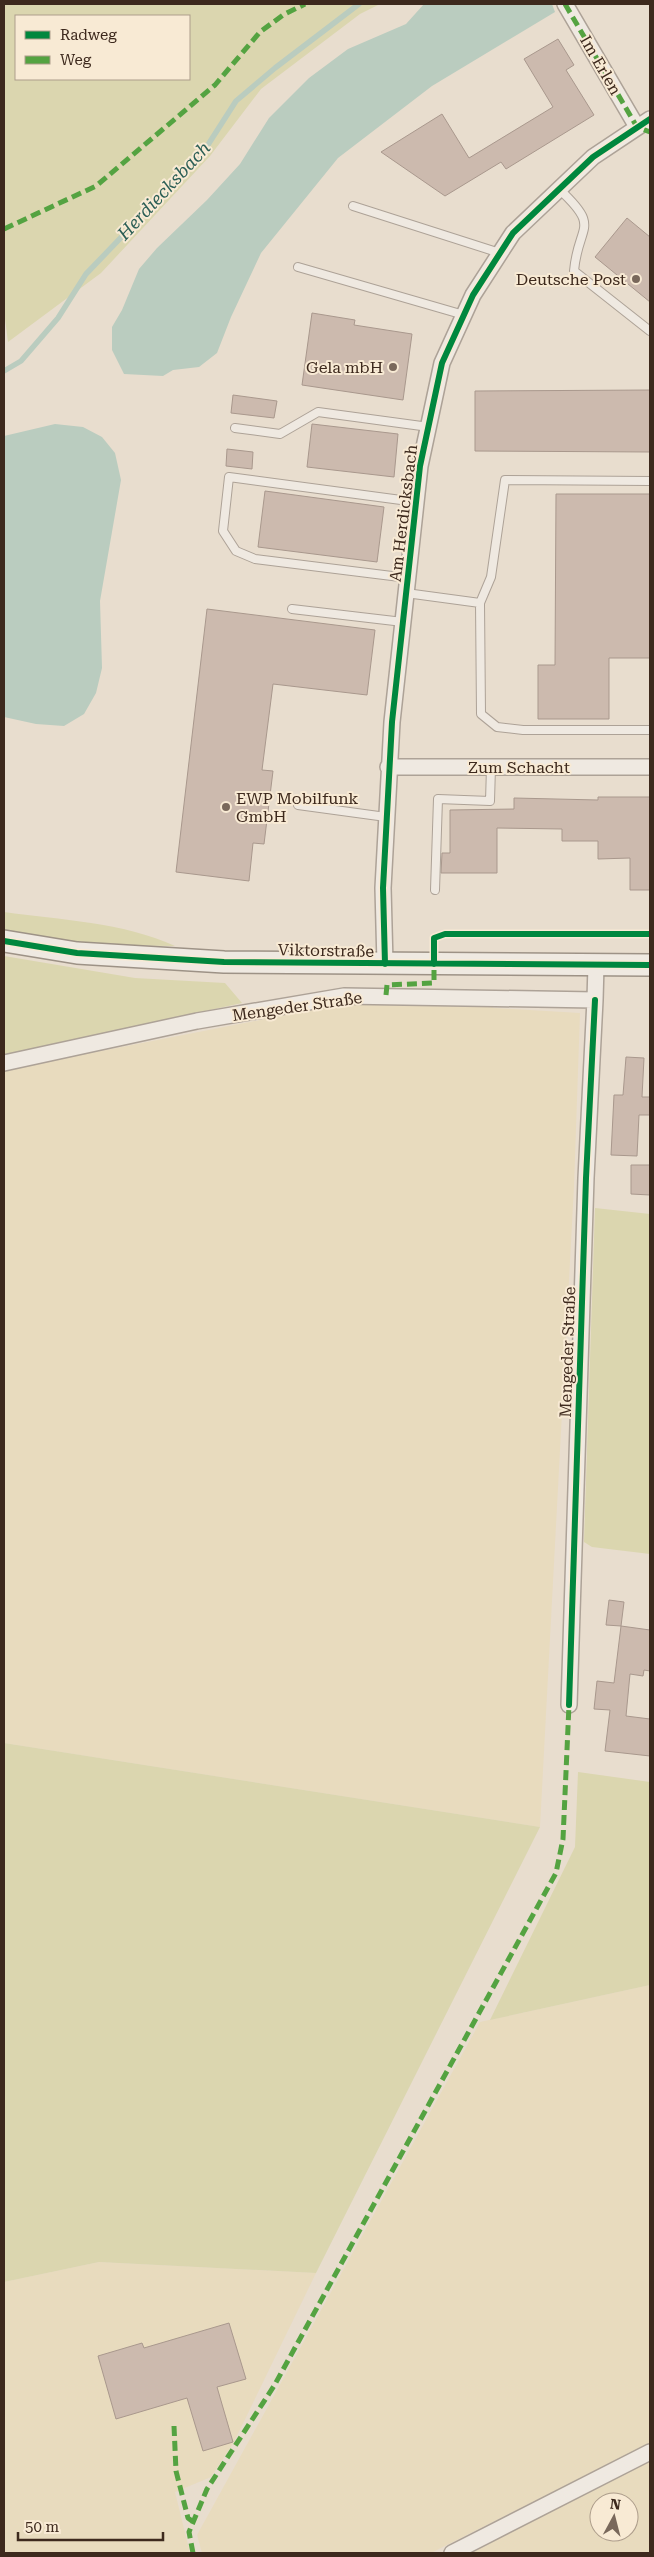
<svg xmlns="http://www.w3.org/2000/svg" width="654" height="2557" viewBox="0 0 654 2557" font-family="'Roboto Serif',serif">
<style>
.farmland{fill:#e8dbbe;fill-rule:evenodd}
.green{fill:#dbd6af;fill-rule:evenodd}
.water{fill:#baccbf}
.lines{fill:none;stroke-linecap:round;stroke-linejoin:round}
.stream{stroke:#baccbf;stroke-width:5.5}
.building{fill:#ccbaae;stroke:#a9988d}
.service-casing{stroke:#ada297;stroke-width:10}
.minor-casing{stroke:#ada297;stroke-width:18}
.secondary-casing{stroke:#9d9286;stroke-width:24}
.service{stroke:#efe9e1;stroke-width:8}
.minor{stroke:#efe9e1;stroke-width:15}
.secondary{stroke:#efe9e1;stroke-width:21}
.quiet{stroke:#54a341;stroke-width:5;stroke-dasharray:10 5;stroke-linecap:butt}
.cycleway-casing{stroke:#f8ead4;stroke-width:9}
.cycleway{stroke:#00873e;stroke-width:6}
.poi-dot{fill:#79685b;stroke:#f8ead4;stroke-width:2}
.labels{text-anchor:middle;stroke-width:4;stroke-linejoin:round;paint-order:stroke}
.street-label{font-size:16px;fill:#3d291d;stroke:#f8ead4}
.poi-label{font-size:16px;fill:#3d291d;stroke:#f8ead4;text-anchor:end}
.water-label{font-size:18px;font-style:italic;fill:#2b5e55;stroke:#f8ead4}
</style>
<rect width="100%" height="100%" fill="#e8ddce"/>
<path class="farmland" d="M485,1002L494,1008L580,1013L574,1186L540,1827L4,1743V1070L347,1003Z
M650,1985V2443L431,2553H202L197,2535L480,2022Z
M99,2262L316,2273L234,2442L211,2477L175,2492L190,2553H4V2282Z
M650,2460V2553H471ZM599,2502H629V2532H599Z"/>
<path class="green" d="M4,4H380L360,14L261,89L210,156L101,273L8,342L4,311ZM189,16V79H16V16Z
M4,912C60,920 123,922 175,946L80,945L4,932Z
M4,956L135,978L225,983L242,1003L4,1055Z
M595,1208L650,1214V1554L592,1547L584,1542Z
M4,1743L540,1827L316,2273L99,2262L4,2282Z
M578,1772L650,1782V1985L490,2020L575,1847Z"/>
<path class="water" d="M424,4H552L555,12L432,86L338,158L261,253L231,317L217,353L199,367L173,370L163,376L124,374L112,350V327L122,310L139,269L157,248L207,200L240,164L269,118L309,78L348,49L406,24Z
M55,424L83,427L102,437L115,453L121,480L100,601L102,668L96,693L84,714L64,726L36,724L4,717V436Z"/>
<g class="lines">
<path class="stream" d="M4,371L21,361L58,318L86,274L204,151L236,101L275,68L359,4"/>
</g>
<path class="building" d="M558,39L574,65L566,70L594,115L506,169L501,162L445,196L381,152L442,114L469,158L553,107L524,59Z
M627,218L650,237V302L595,257Z
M312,313L355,320L354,325L412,334L403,400L302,385Z
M650,390V452L475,451V391Z
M233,395L277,401L274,418L231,413Z
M312,424L398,434L394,477L307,467Z
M227,449L253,452L252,469L226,466Z
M265,491L384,507L377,562L258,547Z
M556,494H650V658H609V719H538V665H555Z
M207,609L375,630L367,695L273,684L262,770L273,771L264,844L253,843L249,881L176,872Z
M598,797H650V890H630V858L598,859V841H562V829L497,828V873H441L442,853H450V810L514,809V798L598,800Z
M626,1057L644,1058L642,1097H650V1115H639L637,1156L611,1155L614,1095H623Z
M631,1165H650V1195L631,1194Z
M609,1600L624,1602L621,1626L606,1625Z
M621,1626L650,1630V1671L644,1670L643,1676L630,1674L626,1716L650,1719V1756L605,1751L610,1710L594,1709L597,1681L614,1683Z
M229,2323L246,2379L217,2387L233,2442L203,2451L187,2398L116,2419L98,2356L142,2343L144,2348Z"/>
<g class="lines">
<defs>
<path id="service" d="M559,189C602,229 578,224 574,271L650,331
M353,206L500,253
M298,267L464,315
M235,428L280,434L318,412L429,427
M408,578L255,559L236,551L223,531L229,477L416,502
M406,593L480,603L481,714L497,727L523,730H650
M480,603L491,577L505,480L650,481
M292,609L403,622
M298,805L386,817
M435,890L438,799L490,801L491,767"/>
<path id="minor" d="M565,4L637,127
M388,767H650
M385,964L383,888L392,722L420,466L442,363L473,295L513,233L593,157L650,119
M4,1063L197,1021L344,996L595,1000L596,965
M569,1705L586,1178L595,1000
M452,2553L650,2452"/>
<path id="secondary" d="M4,941L77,953L224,962L650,965"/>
</defs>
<use href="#service" class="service-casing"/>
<use href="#minor" class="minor-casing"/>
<use href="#secondary" class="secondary-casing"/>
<use href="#service" class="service"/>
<use href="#minor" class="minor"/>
<use href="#secondary" class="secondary"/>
<path class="quiet" d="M565,4L637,127L650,132
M4,229L96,186L215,85L260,32L283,15L305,4
M386,995L387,985L434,983V961
M174,2426L176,2471L188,2518L192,2521
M193,2553L189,2532L207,2489L274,2386L556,1873L563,1839L569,1705"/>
<defs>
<path id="cycleway" d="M4,941L77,953L224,962L650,965
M385,964L383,888L392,722L420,466L442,363L473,295L513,233L593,157L650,119
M434,964V938L445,934H650
M569,1705L586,1178L595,1000"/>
</defs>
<use href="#cycleway" class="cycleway-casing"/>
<use href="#cycleway" class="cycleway"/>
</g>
<g class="poi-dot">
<circle cx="636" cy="279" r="5"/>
<circle cx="393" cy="367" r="5"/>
<circle cx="226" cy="807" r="5"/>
</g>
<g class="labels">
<g class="street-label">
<text transform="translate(601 65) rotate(60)" y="6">Im Erlen</text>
<text transform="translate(403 513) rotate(-83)" y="6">Am Herdicksbach</text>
<text x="519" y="773">Zum Schacht</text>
<text transform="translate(326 950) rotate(1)" y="6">Viktorstraße</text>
<text transform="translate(297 1006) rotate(-8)" y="6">Mengeder Straße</text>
<text transform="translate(567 1352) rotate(-88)" y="6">Mengeder Straße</text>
</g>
<g class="poi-label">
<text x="626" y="285">Deutsche Post</text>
<text x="383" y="373">Gela mbH</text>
<text x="236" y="804" text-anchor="start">EWP Mobilfunk<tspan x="236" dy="18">GmbH</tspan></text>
</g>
<g class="water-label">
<text transform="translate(164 191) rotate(-47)" y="6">Herdiecksbach</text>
</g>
</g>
<rect width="654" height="2557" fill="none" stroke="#3d291d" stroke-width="10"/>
<rect x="15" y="15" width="175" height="65" fill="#f8ead4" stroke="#ad9d8b"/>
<rect x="25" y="31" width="25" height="8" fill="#00873e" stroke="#ad9d8b"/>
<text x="60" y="40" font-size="15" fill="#3d291d">Radweg</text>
<rect x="25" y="56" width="25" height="8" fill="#54a341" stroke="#ad9d8b"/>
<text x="60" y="65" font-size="15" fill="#3d291d">Weg</text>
<g transform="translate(614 2517) rotate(7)"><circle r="24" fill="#f8ead4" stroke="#ad9d8b"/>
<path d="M0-4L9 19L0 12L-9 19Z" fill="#79685b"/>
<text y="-8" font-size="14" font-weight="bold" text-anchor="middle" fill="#3d291d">N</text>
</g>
<path d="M18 2532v8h145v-8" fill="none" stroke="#3d291d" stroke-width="2.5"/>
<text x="25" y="2532" font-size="15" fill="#3d291d" stroke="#f8ead4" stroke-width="4" paint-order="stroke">50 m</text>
</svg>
